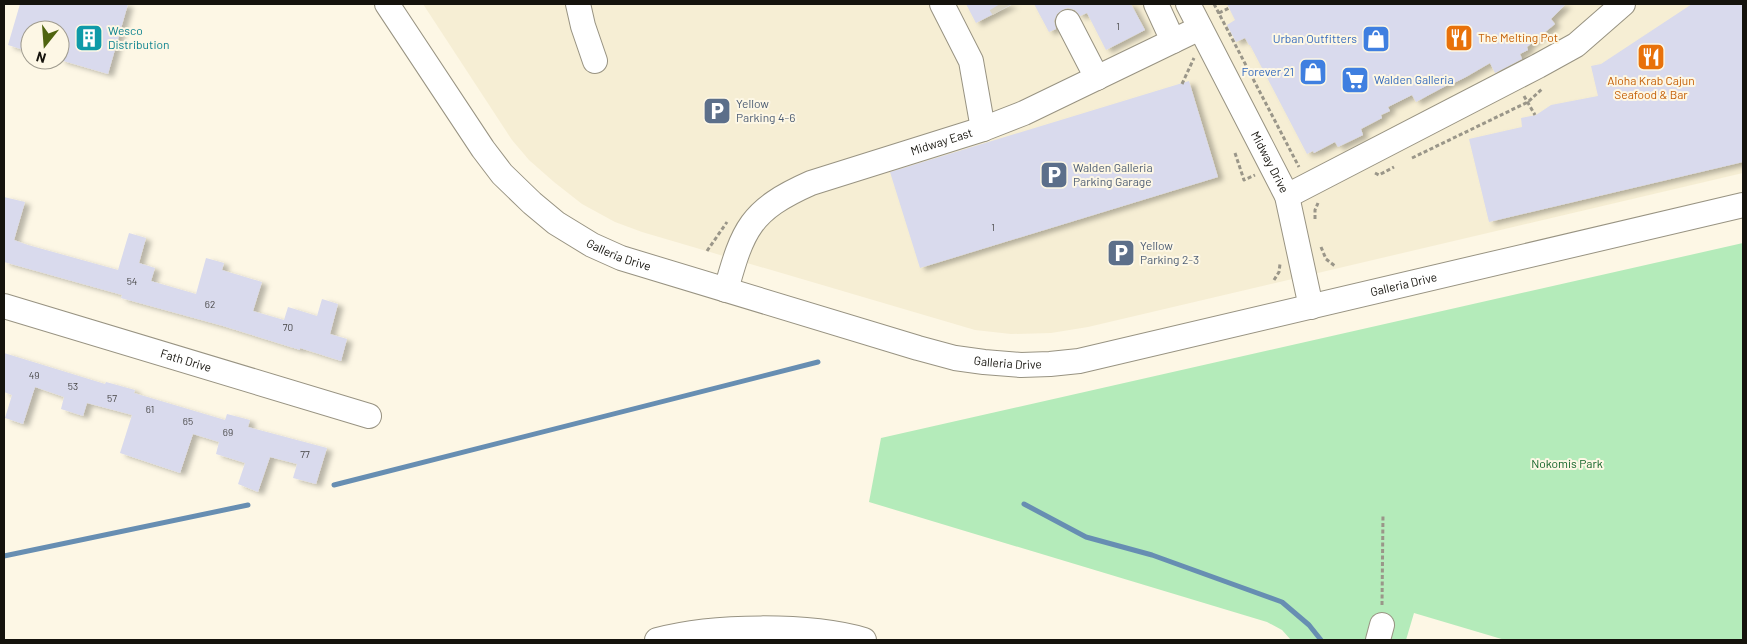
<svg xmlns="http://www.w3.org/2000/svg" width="1747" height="644" viewBox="0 0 1747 644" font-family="Barlow,sans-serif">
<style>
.built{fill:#f6eed4}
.green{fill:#b4ebba}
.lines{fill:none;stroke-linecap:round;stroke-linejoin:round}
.stream{stroke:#678eb2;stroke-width:5}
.building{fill:#d9daed;filter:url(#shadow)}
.minor-tunnel{stroke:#dad5c5;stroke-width:24;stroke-dasharray:24 12;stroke-linecap:butt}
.minor-casing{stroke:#989382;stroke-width:26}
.path{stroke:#9a9689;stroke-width:3;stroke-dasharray:4 2.5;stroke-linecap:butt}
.minor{stroke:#fff;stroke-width:24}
.labels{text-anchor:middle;stroke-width:4;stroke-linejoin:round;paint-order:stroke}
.number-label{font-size:10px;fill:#464545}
.culture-label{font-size:12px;fill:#0d838f;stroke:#fdf7e5;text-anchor:start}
.food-label{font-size:12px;fill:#c56008;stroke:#fdf7e5;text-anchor:start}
.shop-label{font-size:12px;fill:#366cbe;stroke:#fdf7e5;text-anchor:end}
.service-label{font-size:12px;fill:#4e5e75;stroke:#fdf7e5;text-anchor:start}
.street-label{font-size:12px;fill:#15130d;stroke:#fdf7e5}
.park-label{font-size:12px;fill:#106327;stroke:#fdf7e5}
</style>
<defs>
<filter id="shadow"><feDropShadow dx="5.5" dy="3" stdDeviation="2.5" flood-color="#0004"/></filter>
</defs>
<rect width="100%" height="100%" fill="#fdf7e5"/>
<path class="built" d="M423,4H1743V173L1088,327L1051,333L1011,334L975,330L642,232L615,222L582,204L554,182L529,160L512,140Z"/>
<path class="green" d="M1743,243V640H1505L1414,613L1406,640H1291L1282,630L1267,622L869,502L881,438Z"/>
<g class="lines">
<path class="stream" d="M334,485L818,362
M1024,504L1086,537L1152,555L1282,602L1309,625L1321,640
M4,556L248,505"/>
</g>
<path class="building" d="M20,4H128L108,74L60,60V30H30V52L8,45Z
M966,4H1013L976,23Z
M1034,4H1131L1145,30L1106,50L1087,13L1080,16L1075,10L1068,8L1062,10L1057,14L1054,21L1056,29L1049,32Z
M1227,4H1566L1551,19L1555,24L1527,47L1528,50L1520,54L1522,59L1495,73L1490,63L1466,77L1454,83L1453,82L1416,102L1412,95L1388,107L1390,111L1381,115L1382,118L1361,129L1363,135L1338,147L1335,142L1314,153L1313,151L1307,154L1250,45H1249L1245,38L1236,42L1227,25L1235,20Z
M1692,4H1743V162L1489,222L1469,139L1522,127L1521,118L1536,115L1551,105L1598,96L1591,66L1601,64Z
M1189,81L1218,177L920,268L890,172Z
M4,197L25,202L14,240L28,245L118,270L129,233L146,238L139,263L155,268L151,281L196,294L206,258L224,263L222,270L262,282L253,311L284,320L288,307L317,316L322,299L338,304L330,334L347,339L341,361L300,348V350L223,326L121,298L122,295L4,262Z
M4,353L105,384L106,382L135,390L134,393L225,420L227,414L250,420L248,427L327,448L316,484L293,478L297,464L270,457L258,492L238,484L245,463L216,454L219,442L193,434L180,473L120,453L132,415L87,403L83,416L61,409L64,397L35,387L23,424L5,418L12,395L4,392Z"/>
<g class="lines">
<path class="minor-tunnel" d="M1000,4L1003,9"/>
<defs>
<g id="minor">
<path id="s1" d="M387,4L483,149L502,174L532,203L556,223L592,245L621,258L918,348L955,358L984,362L1021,365L1050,364L1079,361L1743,205"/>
<path d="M578,4L583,26L595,61"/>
<path d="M942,4L971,61L983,129"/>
<path d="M1156,4L1173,41"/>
<path id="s2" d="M1188,4L1287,196L1311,307"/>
<path d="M1068,22L1097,78"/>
<path d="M1287,196L1538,66L1576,45L1623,4"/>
<path id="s3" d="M726,290C743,229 750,210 811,183L983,129L1024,113L1200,28"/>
<path id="s4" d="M4,306L369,416"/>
<path d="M657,640C713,625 809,624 864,640"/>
<path d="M1378,640L1382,625"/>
</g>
</defs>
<use href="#minor" class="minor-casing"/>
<path class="path" d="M1214,4L1299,167
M1219,13L1229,8
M1182,84L1194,58
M1524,96L1535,115
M1235,153L1244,180L1255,175
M1412,158L1528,102L1543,88
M1375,173L1379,175L1394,167
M1315,219V210L1318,203
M1321,247L1326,259L1335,266
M707,251L727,222
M1274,280L1279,272L1280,264
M1382,605L1383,514"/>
<use href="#minor" class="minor"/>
</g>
<defs>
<symbol id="building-square" viewBox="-11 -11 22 22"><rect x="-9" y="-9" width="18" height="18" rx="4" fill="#0f9aa8" stroke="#fdf7e5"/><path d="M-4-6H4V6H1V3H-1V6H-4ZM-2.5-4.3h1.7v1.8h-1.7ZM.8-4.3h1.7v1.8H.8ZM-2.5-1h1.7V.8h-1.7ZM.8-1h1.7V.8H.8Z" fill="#fff"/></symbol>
<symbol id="restaurant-square" viewBox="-11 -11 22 22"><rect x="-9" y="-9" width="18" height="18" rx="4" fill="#e8710a" stroke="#fdf7e5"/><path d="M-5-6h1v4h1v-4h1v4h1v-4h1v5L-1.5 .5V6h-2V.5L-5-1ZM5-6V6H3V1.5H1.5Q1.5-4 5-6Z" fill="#fff"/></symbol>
<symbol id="shop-square" viewBox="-11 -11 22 22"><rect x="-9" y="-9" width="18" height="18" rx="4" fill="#3f7fe0" stroke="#fdf7e5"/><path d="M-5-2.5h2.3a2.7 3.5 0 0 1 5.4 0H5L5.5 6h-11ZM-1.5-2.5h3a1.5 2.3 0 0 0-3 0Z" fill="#fff"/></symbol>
<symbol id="supermarket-square" viewBox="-11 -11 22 22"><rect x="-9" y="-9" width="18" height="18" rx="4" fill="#3f7fe0" stroke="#fdf7e5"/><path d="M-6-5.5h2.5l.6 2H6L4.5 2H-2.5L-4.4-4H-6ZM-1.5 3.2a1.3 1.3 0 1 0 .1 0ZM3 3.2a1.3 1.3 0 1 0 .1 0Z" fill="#fff"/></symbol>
<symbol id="parking-square" viewBox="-11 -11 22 22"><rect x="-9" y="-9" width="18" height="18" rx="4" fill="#5c6f8a" stroke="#fdf7e5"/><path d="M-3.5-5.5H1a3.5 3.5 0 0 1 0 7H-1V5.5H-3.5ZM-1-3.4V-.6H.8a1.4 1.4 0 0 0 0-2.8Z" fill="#fff"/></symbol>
</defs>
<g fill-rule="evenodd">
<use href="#building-square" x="73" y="22" width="32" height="32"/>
<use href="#restaurant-square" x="1443" y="22" width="32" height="32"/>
<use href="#shop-square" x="1360" y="23" width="32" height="32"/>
<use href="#restaurant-square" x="1635" y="41" width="32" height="32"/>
<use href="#shop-square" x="1297" y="56" width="32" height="32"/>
<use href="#supermarket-square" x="1339" y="64" width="32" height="32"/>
<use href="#parking-square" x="701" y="95" width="32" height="32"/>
<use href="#parking-square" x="1038" y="159" width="32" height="32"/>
<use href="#parking-square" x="1105" y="237" width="32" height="32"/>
</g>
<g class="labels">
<g class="number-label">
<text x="1118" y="30">1</text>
<text x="993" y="231">1</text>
<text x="132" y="285">54</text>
<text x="210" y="308">62</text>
<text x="288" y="331">70</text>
<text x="34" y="379">49</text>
<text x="73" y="390">53</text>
<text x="112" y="402">57</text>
<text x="150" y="413">61</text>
<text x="188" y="425">65</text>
<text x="228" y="436">69</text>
<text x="305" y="458">77</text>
</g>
<g class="culture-label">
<text x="108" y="35">Wesco<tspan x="108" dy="14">Distribution</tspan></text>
</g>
<g class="food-label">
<text x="1478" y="42">The Melting Pot</text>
<text x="1651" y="85" text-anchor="middle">Aloha Krab Cajun<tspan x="1651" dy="14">Seafood &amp; Bar</tspan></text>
</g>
<g class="shop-label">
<text x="1357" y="43">Urban Outfitters</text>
<text x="1294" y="76">Forever 21</text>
<text x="1374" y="84" text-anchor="start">Walden Galleria</text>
</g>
<g class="service-label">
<text x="736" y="108">Yellow<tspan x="736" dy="14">Parking 4-6</tspan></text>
<text x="1073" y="172">Walden Galleria<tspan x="1073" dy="14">Parking Garage</tspan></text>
<text x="1140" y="250">Yellow<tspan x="1140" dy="14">Parking 2-3</tspan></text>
</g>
<g class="street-label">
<text dy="4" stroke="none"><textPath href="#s3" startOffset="281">Midway East</textPath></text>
<text dy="4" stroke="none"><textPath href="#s2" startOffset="178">Midway Drive</textPath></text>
<text dy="4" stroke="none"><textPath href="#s1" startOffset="349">Galleria Drive</textPath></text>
<text dy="4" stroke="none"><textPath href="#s1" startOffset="1159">Galleria Drive</textPath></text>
<text dy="4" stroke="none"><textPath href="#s4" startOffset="190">Fath Drive</textPath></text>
<text dy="4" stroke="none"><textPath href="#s1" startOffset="754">Galleria Drive</textPath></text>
</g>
<g class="park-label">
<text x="1567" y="468">Nokomis Park</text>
</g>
</g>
<rect width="1747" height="644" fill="none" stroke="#15130d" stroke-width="10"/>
<g transform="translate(45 45) rotate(197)"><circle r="24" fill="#fdf7e5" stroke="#a09c8f"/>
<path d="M0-4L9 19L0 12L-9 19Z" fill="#4f6410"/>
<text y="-8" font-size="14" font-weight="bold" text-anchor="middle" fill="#15130d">N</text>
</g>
</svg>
